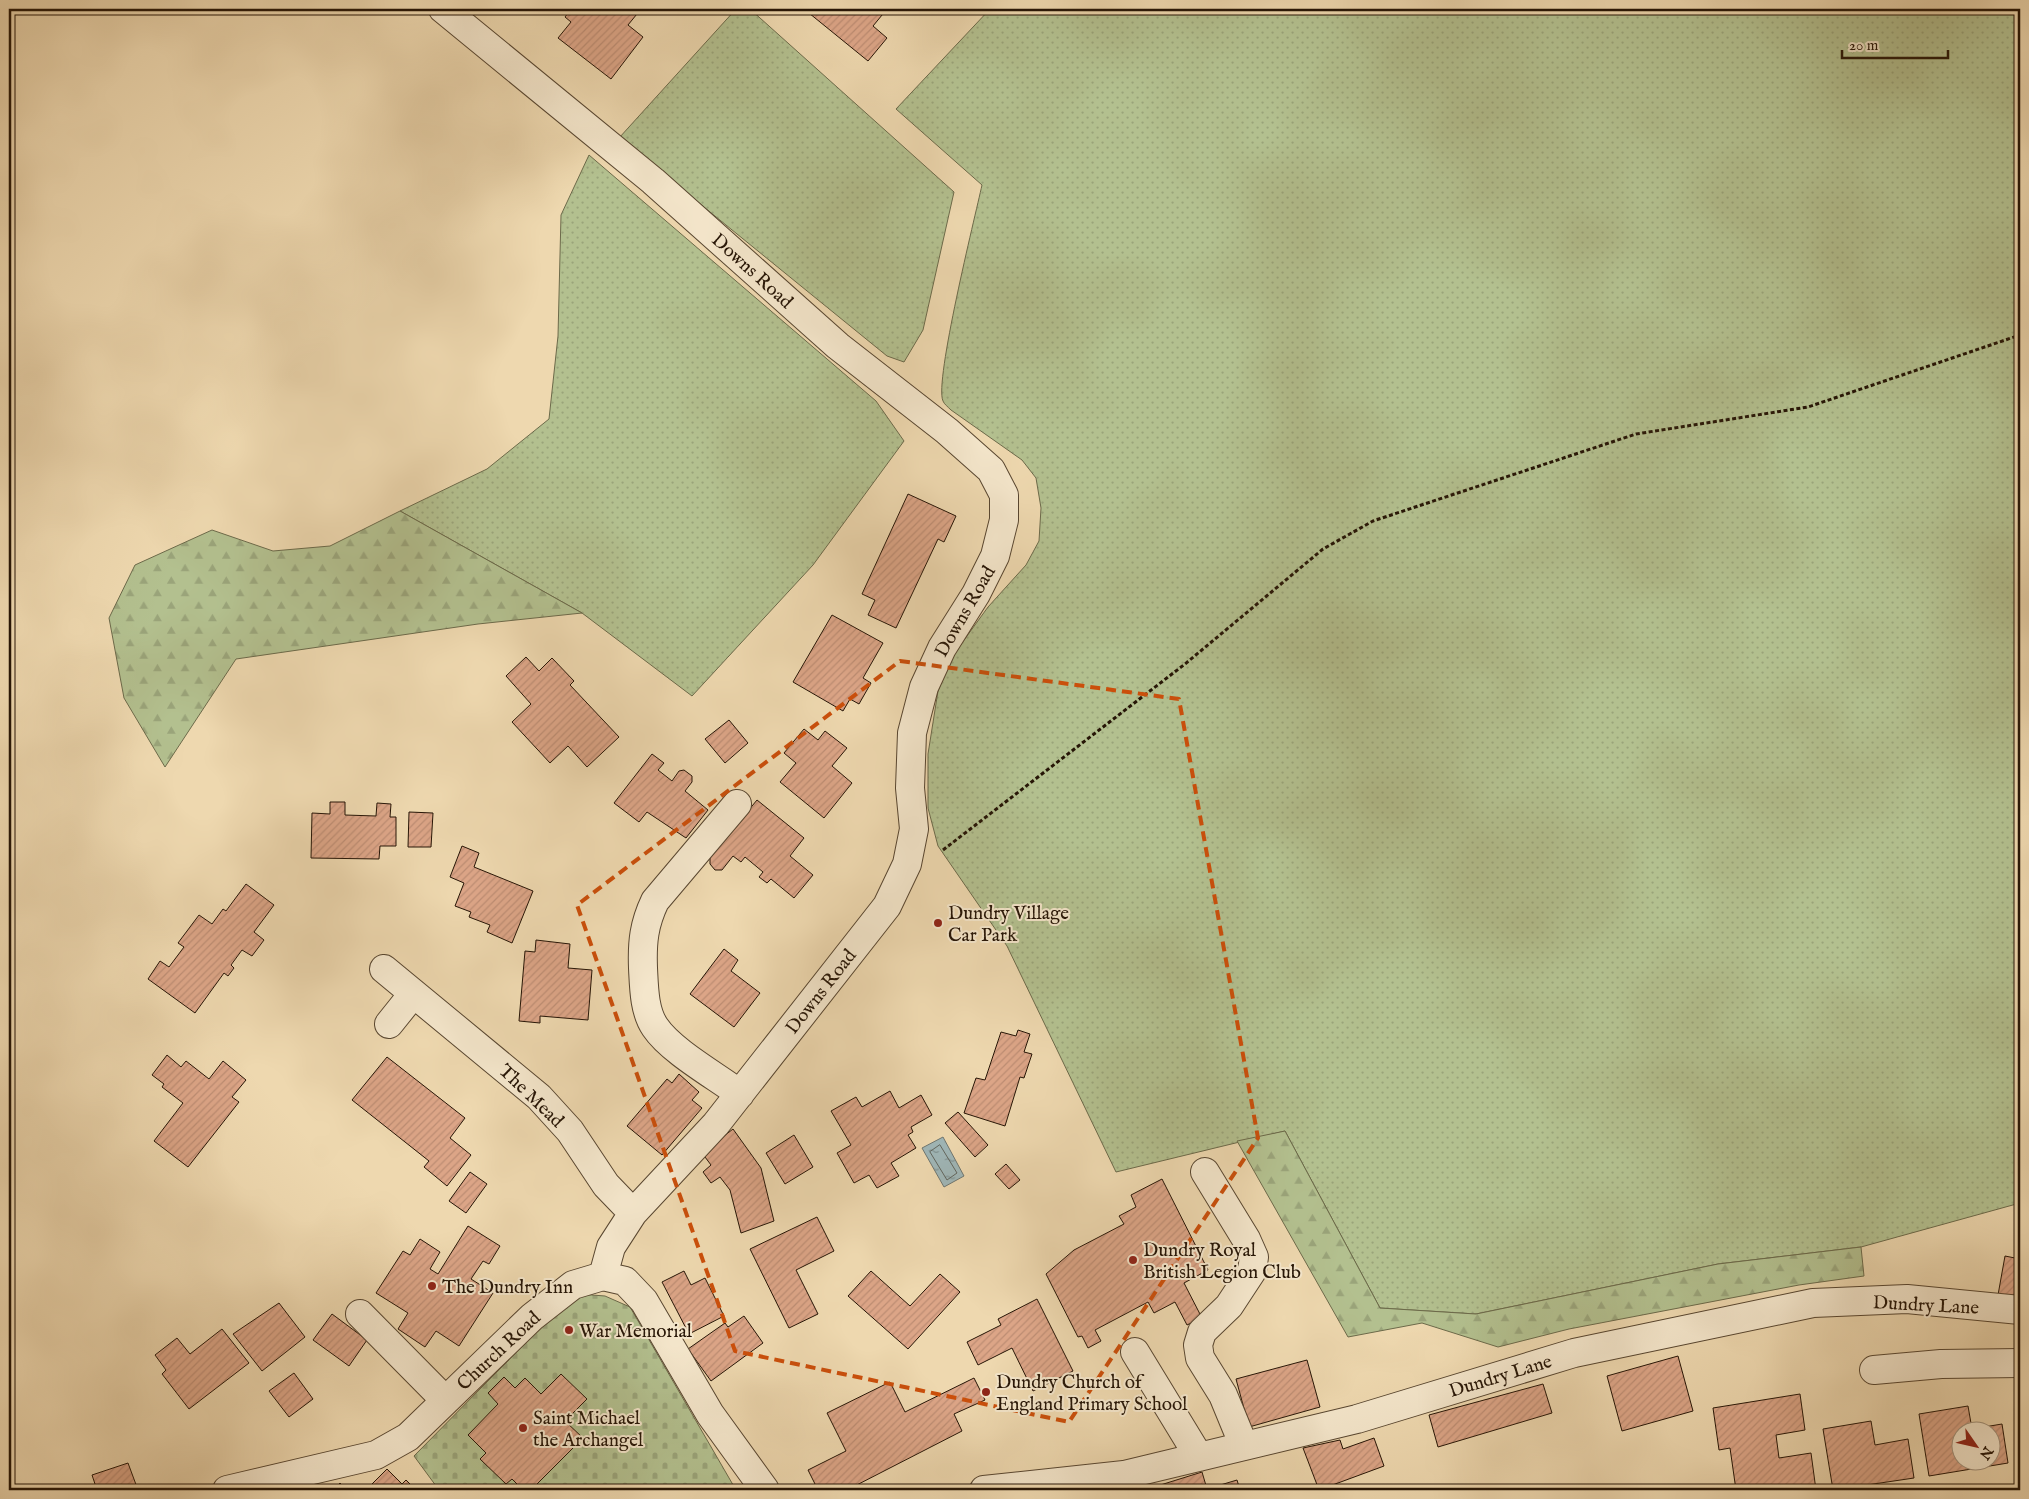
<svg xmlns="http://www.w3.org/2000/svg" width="2029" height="1499" viewBox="0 0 2029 1499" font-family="'IM FELL English',serif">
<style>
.grass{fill:url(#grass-dots);stroke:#6c6a4a}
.forest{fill:url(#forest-firs);stroke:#6c6a4a}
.cemetery{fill:url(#cemetery-stones);stroke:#6c6a4a}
.water{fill:url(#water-ripples);stroke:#6f7670}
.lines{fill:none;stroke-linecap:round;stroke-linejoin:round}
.shore{stroke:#62665e;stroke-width:1}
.building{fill:url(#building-hatch);stroke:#261506;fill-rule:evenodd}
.minor-casing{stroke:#584630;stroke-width:30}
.path{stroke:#261506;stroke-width:3;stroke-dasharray:4 2.5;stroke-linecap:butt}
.minor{stroke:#f4e6cb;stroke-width:28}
.marked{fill:none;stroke:#cb4f0b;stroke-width:4;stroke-dasharray:10 6;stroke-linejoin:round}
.poi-dot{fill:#8f2418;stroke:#f4e6cb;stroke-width:2}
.labels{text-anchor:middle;stroke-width:4;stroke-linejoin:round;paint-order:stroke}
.street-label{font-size:19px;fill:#261506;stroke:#f4e6cb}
.poi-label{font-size:19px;fill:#261506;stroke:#f4e6cb;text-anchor:start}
</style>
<defs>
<pattern id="grass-dots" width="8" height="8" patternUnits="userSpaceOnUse" patternTransform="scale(1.25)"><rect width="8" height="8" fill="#b3c08f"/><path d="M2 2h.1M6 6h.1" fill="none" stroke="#9aa47a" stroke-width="1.8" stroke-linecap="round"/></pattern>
<pattern id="forest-firs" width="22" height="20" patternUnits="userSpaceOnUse" patternTransform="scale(1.25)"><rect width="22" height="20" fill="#b3c08f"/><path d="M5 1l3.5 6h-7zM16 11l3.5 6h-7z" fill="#9aa47a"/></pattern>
<pattern id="cemetery-stones" width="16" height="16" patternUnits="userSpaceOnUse" patternTransform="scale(1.25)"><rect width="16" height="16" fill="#b3c08f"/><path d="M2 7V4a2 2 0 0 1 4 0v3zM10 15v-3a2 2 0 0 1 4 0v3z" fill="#9aa47a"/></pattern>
<pattern id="water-ripples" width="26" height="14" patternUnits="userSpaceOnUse" patternTransform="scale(1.25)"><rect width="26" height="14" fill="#9fb6b7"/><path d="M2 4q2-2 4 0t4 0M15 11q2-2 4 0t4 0" fill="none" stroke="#819393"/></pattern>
<pattern id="building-hatch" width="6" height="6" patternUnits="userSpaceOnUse" patternTransform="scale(1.25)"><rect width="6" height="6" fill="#dca587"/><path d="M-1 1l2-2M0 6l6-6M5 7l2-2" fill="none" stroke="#bd8d73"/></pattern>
</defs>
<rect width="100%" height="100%" fill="#eed8af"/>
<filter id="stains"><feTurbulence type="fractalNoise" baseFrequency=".004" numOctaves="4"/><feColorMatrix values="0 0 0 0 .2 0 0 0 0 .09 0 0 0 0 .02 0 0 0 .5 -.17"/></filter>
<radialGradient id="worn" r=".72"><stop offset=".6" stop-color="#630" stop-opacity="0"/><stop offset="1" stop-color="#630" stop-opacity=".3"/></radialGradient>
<path class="grass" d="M736,9H750L954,192L923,330L904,362L887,356L619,138Z
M990,9H2020V1203L1861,1247L1718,1264L1476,1314L1380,1308L1285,1131L1116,1172L1007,946L938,846L928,808V754L938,691L951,658L988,607L1026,565L1039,541L1041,508L1036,478L1022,460L951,410C948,407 944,404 943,401C934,382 975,217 982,185L896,109Z
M589,155L876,401L904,441L813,565L692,696L582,613L400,511L487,469L549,419L558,336L561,215Z"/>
<path class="forest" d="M400,511L582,613L478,624L236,659L165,767L124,698L109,618L135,565L212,530L273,551L330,546Z
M1285,1131L1380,1308L1476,1314L1718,1264L1861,1247L1864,1276L1799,1285L1569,1329L1498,1347L1422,1323L1348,1337L1237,1141Z"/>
<path class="cemetery" d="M579,1294L605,1296L630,1307L736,1490H439L414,1456L549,1319Z"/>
<path class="water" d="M943,1137L964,1176L944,1187L922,1148Z"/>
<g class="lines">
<path class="shore" d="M940,1145L957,1173L947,1180L930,1152Z"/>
</g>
<path class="building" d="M571,9H641L628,25L643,37L611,79L558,38L571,22L565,17Z
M804,9H887L873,26L887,38L868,61Z
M908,494L956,516L944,542L938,539L896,628L868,615L875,600L862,594Z
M832,615L883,643L863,678L871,683L859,704L850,699L843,711L793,682Z
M526,657L539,671L552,658L574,681L570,685L619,737L587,767L568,746L550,763L512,722L531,704L506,676Z
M729,720L748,743L725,763L705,739Z
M804,729L818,740L825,731L847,748L832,766L852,783L824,818L780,782L796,763L784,753Z
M652,754L664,763L658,770L672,781L679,771L684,770L692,776V782L685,791L708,810L686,838L647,812L639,822L614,803Z
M757,800L804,838L790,856L813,875L794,898L771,879L767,883L759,877L763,872L745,857L741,862L733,856L722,870H715L710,864V857Z
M330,802H345V815L376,816L377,803L391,804L390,817H396V846H380L379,859L311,858L312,813L330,814Z
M409,812L433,813L431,847H408Z
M462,846L479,853L474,867L533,891L512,943L487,932L490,925L469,917L471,912L455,906L464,883L450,877Z
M246,884L274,905L254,932L264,940L252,956L242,950L231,965L234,968L228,976L224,973L195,1013L148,979L160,961L169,967L184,947L178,943L199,915L212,924L223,909L226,911Z
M536,940L570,944L568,968L592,970L588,1020L540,1016V1023L519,1021L525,951L535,952Z
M724,949L738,960L731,971L760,993L734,1027L690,994Z
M1018,1030L1030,1034L1024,1052L1032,1054L1024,1078L1020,1077L1005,1126L964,1113L976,1078L985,1080L1001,1032L1016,1036Z
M167,1055L181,1067L186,1061L209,1079L223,1061L246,1080L232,1097L239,1102L188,1167L154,1141L183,1103L162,1087L164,1084L152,1075Z
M387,1057L465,1118L450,1138L471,1155L447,1186L424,1167L429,1161L352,1100Z
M679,1074L699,1092L692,1100L702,1108L662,1155L627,1126L667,1079L672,1083Z
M890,1091L899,1108L921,1095L932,1115L911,1127L913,1132L908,1135L916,1148L891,1163L899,1176L877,1188L869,1175L854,1183L837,1153L851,1145L831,1111L856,1097L862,1107Z
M958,1112L988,1145L975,1157L945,1123Z
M733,1129L761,1168L774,1221L741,1233L730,1190L720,1177L711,1183L703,1172L711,1165L702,1153Z
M794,1135L813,1167L785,1184L766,1153Z
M1006,1164L1020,1180L1009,1189L995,1174Z
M470,1172L487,1184L466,1213L449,1201Z
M1162,1179L1208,1270L1184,1283L1202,1318L1187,1325L1175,1302L1154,1313L1148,1302L1095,1330L1101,1341L1088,1348L1082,1336L1078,1337L1046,1274L1074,1250L1124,1224L1119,1216L1136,1207L1131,1195Z
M817,1217L834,1251L796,1270L818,1314L789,1328L750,1249Z
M468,1226L500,1246L489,1264L483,1261L471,1279L493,1293L459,1346L436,1331L425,1347L398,1329L408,1313L376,1293L403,1251L410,1255L420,1239L440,1252L430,1269L438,1274Z
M2005,1256L2020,1259V1298L1998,1295Z
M684,1271L691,1285L705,1278L724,1316L689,1334L662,1282Z
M871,1271L910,1306L940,1274L960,1292L908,1349L848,1296Z
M1037,1299L1073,1371L1033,1391L1012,1348L978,1365L967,1342L1001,1325L998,1319Z
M279,1303L305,1337L262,1371L233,1334Z
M332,1314L367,1340L349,1366L313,1340Z
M744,1316L763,1343L711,1381L688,1349L725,1323L728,1327Z
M222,1329L249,1363L189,1409L162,1374L166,1370L155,1355L177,1338L190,1354Z
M1678,1356L1693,1411L1622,1431L1607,1376Z
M1307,1360L1320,1407L1249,1427L1236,1379Z
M294,1373L313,1399L289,1417L269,1391Z
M561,1374L587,1399L565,1421L583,1438L531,1490H523L512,1479L506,1484L480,1459L486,1453L468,1435L498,1404L488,1393L504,1377L515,1388L525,1378L541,1394Z
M974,1378L985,1400L954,1414L962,1431L847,1490H818L808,1470L846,1451L827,1413L890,1382L905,1412Z
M1543,1384L1552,1413L1438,1447L1429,1415Z
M1800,1394L1805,1430L1776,1435L1779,1458L1811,1453L1816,1490H1736L1730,1448L1719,1450L1713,1408Z
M1968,1406L1972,1429L2002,1424L2008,1463L1929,1476L1919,1414ZM1962,1432H1992V1462H1962Z
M1871,1421L1875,1445L1908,1439L1914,1478L1833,1490L1823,1429Z
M2020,1428V1449L2017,1429Z
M1374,1438L1384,1466L1319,1490L1303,1448L1340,1440L1343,1449Z
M128,1463L138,1490H97L92,1475Z
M387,1469L402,1484L406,1480L412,1486L409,1490H366Z
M1202,1472L1207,1489L1237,1480L1240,1490H1155L1154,1487Z
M340,1483L347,1490H333Z"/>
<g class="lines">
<defs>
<path id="minor" d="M443,9L653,181L838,346L947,431L991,470L1004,495V520L995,556L976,594L942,648L924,687L912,733L910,788L914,829L907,864L887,906L716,1124L633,1213L611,1247L603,1276
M737,804L655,901C644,924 642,942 643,968C644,987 644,1011 655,1027C671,1051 716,1076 740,1094
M384,969L539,1097L570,1131L606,1185L633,1213
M389,1024L413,994
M1205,1172L1246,1239L1254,1257L1252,1271L1229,1306L1202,1332L1198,1345L1200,1358L1223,1395L1244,1446
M360,1314L445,1400
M1135,1352L1199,1457
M1874,1370L1941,1364L2020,1363
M227,1490L376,1455L408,1437L532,1317L573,1285L603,1276L625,1281L644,1301L710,1414L765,1490
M984,1490L1124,1475L1357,1419L1574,1353L1813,1303L1907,1299L2020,1310"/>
</defs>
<use href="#minor" class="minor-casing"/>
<path class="path" d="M943,850L1185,664L1323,549L1373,521L1636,434L1808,407L2020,335"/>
<use href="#minor" class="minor"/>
</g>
<path class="marked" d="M900,661L1179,699L1258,1138L1069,1422L735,1351L577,905Z"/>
<g class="poi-dot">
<circle cx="938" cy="923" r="5"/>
<circle cx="1133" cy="1260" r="5"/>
<circle cx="432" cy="1286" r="5"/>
<circle cx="569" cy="1330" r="5"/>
<circle cx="986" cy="1392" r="5"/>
<circle cx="523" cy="1428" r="5"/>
</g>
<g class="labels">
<g class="street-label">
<text transform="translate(753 270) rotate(42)" y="7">Downs Road</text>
<text transform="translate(964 611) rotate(-60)" y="7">Downs Road</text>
<text transform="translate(820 991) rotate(-52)" y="7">Downs Road</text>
<text transform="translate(532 1095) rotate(44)" y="7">The Mead</text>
<text transform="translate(1926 1304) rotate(3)" y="7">Dundry Lane</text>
<text transform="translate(498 1350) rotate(-43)" y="7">Church Road</text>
<text transform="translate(1500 1375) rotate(-17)" y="7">Dundry Lane</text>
</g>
<g class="poi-label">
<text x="948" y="919">Dundry Village<tspan x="948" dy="22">Car Park</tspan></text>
<text x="1143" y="1256">Dundry Royal<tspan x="1143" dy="22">British Legion Club</tspan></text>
<text x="442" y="1293">The Dundry Inn</text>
<text x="579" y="1337">War Memorial</text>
<text x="996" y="1388">Dundry Church of<tspan x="996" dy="22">England Primary School</tspan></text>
<text x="533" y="1424">Saint Michael<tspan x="533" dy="22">the Archangel</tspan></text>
</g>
</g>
<rect width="2029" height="1499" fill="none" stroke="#eed8af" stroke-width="30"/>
<rect x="10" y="10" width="2009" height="1479" fill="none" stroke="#261506" stroke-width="2.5"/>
<rect x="15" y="15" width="1999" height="1469" fill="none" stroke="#261506"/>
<g transform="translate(1976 1446) rotate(124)"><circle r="24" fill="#f4e6cb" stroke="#a2927c"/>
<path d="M0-4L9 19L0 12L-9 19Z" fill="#8f2418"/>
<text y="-8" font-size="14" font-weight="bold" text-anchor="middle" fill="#261506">N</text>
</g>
<path d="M1842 50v8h106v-8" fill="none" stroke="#261506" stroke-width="2.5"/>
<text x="1849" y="50" font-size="15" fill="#261506" stroke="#f4e6cb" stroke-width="4" paint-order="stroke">20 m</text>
<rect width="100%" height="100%" filter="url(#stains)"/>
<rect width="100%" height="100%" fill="url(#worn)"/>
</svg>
